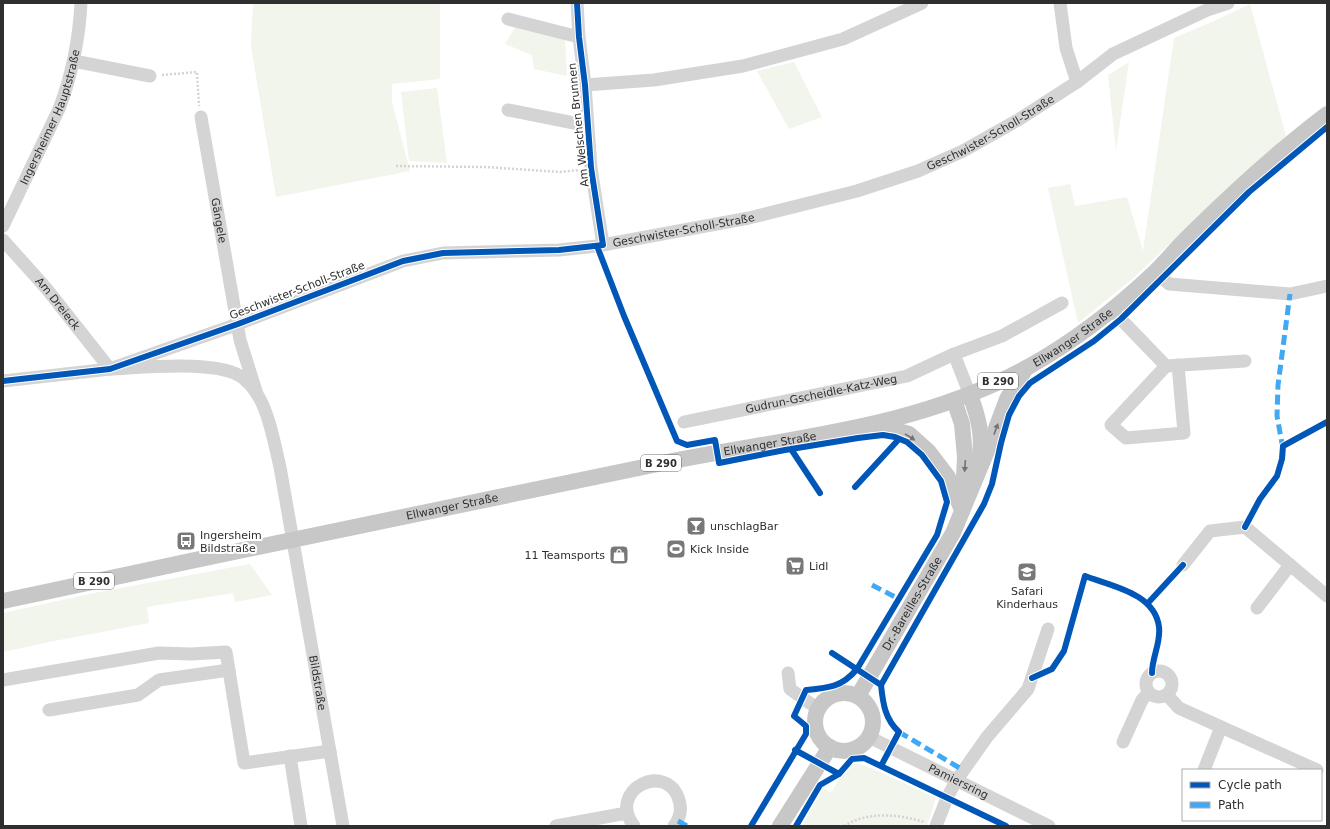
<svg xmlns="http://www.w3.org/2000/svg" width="1330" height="829" viewBox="0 0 1330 829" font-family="'DejaVu Sans',sans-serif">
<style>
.green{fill:#f1f5ec}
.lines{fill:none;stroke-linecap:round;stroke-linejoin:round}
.path{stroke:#d4d4d4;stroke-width:2.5;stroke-dasharray:2 2;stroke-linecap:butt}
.minor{stroke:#d4d4d4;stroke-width:13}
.major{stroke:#c7c7c7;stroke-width:16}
.quiet{stroke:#3fa9f5;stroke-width:5;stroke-dasharray:10 5;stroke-linecap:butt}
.cycleway-casing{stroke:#fff;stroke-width:8}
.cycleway{stroke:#0057b8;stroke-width:6}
.oneway{fill:#737373}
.labels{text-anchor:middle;stroke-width:4;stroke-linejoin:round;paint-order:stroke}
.shield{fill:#fff;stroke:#6d6d6d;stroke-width:1}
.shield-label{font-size:10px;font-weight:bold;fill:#2f2f2f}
.street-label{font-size:11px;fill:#2f2f2f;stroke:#fff}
.poi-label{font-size:11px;fill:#2f2f2f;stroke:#fff;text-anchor:start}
</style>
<rect width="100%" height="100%" fill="#fff"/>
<path class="green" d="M253,3H440V79L392,84V102L410,171L276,197L251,46Z
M1250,4L1286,136L1231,186L1131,280L1078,323L1048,188L1070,184L1075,206L1127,197L1143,251L1174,38L1212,22Z
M516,26L565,39L567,76L534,69L532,55L505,44Z
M794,62L822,117L789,129L757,71Z
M1129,62L1116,150L1108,75Z
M437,88L447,163L409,161L401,92Z
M250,564L272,595L235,602L233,593L147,607L149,623L54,641L3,652V613L99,592Z
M852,764H860L871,768L936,798L927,826H802L822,790L825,789L831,793C838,782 841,770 852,764Z"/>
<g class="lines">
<path class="path" d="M162,75L197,72L199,106
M396,166L485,167L560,172L579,170
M844,826C869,811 897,814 924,822"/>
<g class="minor">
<path d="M577,3L579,37L585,85L591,168L603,245"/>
<path d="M1060,3L1066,48L1077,82"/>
<path d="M508,19L579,37"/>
<path d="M74,61L150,76"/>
<path d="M585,85L654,80L743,66L843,39L922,3"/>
<path d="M508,110L574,123L587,124"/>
<path id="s1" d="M201,117L240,340L256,391"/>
<path id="s2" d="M3,226L59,109C72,75 79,40 81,3"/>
<path id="s3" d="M3,240L46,288L110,369C140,368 219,359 243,378C248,382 254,389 257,394C269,412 275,446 280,467L343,826"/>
<path d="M1155,271L1169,284L1290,294L1327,286"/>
<path d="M1112,310L1166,366L1245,361"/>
<path d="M954,354L970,395"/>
<path d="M1166,366L1111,425L1126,438L1184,433L1178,365"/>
<path id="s4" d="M3,381L110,369L238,324L403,261L443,253L559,250L597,246L749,218L857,191L918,171L963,151L1018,120L1077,82L1113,54L1207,10L1228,3"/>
<path id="s5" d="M684,422L907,376L954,354L1002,336L1062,303"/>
<path d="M1183,565L1210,531L1245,527L1327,596"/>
<path d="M1257,608L1290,565"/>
<circle cx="1159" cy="684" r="13"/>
<path d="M788,673L790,689L818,709"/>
<path d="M3,680L159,653L191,654L226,652L244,763L330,751"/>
<path d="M1167,695L1179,708L1317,770"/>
<path d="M49,710L138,695L159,680L229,670"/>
<path id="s6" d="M869,737L1049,826"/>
<path d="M1123,742L1142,700L1148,693"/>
<path d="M290,756L301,826"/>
<path d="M1204,770L1221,727"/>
<path d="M556,826L627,813"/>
<path d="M634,826C606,790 667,760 679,800C682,809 680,818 674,826"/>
<path d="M936,826L947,798L956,781L987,737L1028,689L1048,629"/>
</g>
<g class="major">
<path d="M970,395C978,416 984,437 979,460"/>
<path d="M954,400L962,424L965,457L963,499"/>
<path d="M874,424L909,434L929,452L948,477L962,510"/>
<path id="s7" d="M3,601C221,554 439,509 658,464C782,438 915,430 1028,367C1075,341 1117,308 1156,271C1166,261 1175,250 1186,239C1230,195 1277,152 1327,114"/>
<circle cx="844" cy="722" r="29"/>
<path id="s8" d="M858,696L953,533L992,439L1007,399L1026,368"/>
<path d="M780,826L830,747"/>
</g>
<path class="quiet" d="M1283,449L1277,416L1278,385L1290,294
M872,585L899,599
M899,732L963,770
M678,821L687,826"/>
<defs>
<path id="cycleway" d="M597,246L624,316L677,441L687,445L715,440L719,463L785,450L858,438L883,435L895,437L907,442L922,455L941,481L947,502L937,535L857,669C842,687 829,688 806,690L794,716L806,726V734L751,826
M3,381L110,369L238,324L403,261L443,253L559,250L603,245L591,168L585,85L579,37L577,3
M791,449L820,493
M855,487L899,439
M1245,527L1260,499L1277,476L1282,459L1283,446L1327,422
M1148,603L1183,565
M832,653L881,685C883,704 885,719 899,732L881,766
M1032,678L1052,669L1064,651L1085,576C1111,586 1155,593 1159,627C1161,643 1152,657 1152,673
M881,685L984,504L992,484L1001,443L1009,415L1019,396L1030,383L1094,341L1121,319L1249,192L1327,127
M795,750L839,774
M796,826L820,785L839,774L852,759L864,758L1006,826"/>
</defs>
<use href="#cycleway" class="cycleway-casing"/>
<use href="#cycleway" class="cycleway"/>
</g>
<defs><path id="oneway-solid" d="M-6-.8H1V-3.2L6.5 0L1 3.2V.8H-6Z"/></defs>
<g class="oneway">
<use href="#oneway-solid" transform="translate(996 429) rotate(-70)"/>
<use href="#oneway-solid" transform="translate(910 437) rotate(32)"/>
<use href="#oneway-solid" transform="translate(965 466) rotate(94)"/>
</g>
<defs>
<symbol id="bar-square" viewBox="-11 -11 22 22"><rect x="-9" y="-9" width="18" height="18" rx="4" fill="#787878" stroke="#fff"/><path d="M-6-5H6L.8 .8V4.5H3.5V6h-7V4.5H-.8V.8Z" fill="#fff"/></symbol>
<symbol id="bus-square" viewBox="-11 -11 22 22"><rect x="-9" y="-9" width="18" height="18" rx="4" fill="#787878" stroke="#fff"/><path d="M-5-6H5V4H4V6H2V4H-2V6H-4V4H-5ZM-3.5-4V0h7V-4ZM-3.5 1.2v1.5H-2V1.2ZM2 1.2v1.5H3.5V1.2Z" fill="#fff"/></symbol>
<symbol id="stadium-square" viewBox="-11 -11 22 22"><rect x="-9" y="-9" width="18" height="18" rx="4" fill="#787878" stroke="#fff"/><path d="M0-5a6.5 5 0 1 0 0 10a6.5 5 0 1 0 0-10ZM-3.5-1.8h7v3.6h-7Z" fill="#fff"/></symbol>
<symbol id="shop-square" viewBox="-11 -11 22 22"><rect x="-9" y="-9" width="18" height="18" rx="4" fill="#787878" stroke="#fff"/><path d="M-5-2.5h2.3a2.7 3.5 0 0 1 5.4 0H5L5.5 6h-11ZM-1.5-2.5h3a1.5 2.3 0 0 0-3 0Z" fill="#fff"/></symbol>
<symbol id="supermarket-square" viewBox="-11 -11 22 22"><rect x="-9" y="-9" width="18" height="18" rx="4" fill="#787878" stroke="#fff"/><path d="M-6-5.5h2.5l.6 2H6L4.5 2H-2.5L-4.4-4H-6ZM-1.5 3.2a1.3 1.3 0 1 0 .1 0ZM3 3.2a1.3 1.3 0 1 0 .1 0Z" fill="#fff"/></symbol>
<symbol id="school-square" viewBox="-11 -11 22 22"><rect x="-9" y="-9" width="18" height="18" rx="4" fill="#787878" stroke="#fff"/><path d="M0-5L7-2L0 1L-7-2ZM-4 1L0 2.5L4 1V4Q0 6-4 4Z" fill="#fff"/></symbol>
</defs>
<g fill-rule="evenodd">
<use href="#bar-square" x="685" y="515" width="22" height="22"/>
<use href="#bus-square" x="175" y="530" width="22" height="22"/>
<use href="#stadium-square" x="665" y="538" width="22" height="22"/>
<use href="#shop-square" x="608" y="544" width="22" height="22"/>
<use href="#supermarket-square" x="784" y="555" width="22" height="22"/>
<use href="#school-square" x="1016" y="561" width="22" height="22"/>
</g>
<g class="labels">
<g class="shield">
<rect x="978" y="373" width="40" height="16" rx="3"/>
<rect x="641" y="455" width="40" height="16" rx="3"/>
<rect x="74" y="573" width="40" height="16" rx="3"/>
</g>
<g class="shield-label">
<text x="998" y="385">B 290</text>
<text x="661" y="467">B 290</text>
<text x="94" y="585">B 290</text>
</g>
<g class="street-label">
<text dy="4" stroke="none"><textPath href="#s2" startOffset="119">Ingersheimer Hauptstraße</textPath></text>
<text transform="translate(578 125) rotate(-96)" y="4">Am Welschen Brunnen</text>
<text dy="4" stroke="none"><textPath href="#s4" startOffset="1027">Geschwister-Scholl-Straße</textPath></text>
<text dy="4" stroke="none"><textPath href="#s1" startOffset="105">Gängele</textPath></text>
<text dy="4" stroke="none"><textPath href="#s4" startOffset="703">Geschwister-Scholl-Straße</textPath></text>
<text transform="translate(297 290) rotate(-21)" y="4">Geschwister-Scholl-Straße</text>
<text dy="4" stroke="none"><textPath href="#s3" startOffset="84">Am Dreieck</textPath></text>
<text dy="4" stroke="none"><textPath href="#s7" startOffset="1107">Ellwanger Straße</textPath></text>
<text dy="4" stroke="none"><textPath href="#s5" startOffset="140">Gudrun-Gscheidle-Katz-Weg</textPath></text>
<text dy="4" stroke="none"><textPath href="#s7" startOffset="783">Ellwanger Straße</textPath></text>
<text dy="4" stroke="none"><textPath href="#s7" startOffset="459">Ellwanger Straße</textPath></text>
<text dy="4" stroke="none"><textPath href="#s8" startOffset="107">Dr.-Bareilles-Straße</textPath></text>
<text dy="4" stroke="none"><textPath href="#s3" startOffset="620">Bildstraße</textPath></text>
<text dy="4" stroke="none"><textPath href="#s6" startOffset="100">Pamiersring</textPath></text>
</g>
<g class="poi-label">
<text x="710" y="530">unschlagBar</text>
<text x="200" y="539">Ingersheim<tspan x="200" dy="13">Bildstraße</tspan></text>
<text x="690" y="553">Kick Inside</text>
<text x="605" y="559" text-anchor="end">11 Teamsports</text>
<text x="809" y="570">Lidl</text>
<text x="1027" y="595" text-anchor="middle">Safari<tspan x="1027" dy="13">Kinderhaus</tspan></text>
</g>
</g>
<rect width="1330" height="829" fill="none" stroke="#2f2f2f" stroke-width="8"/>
<rect x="1182" y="769" width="140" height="52" fill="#ffffff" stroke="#acacac"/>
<rect x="1190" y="782" width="20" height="6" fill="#0057b8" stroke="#acacac"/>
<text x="1218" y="789" font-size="12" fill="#2f2f2f">Cycle path</text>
<rect x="1190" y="802" width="20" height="6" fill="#3fa9f5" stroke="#acacac"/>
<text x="1218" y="809" font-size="12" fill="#2f2f2f">Path</text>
</svg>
